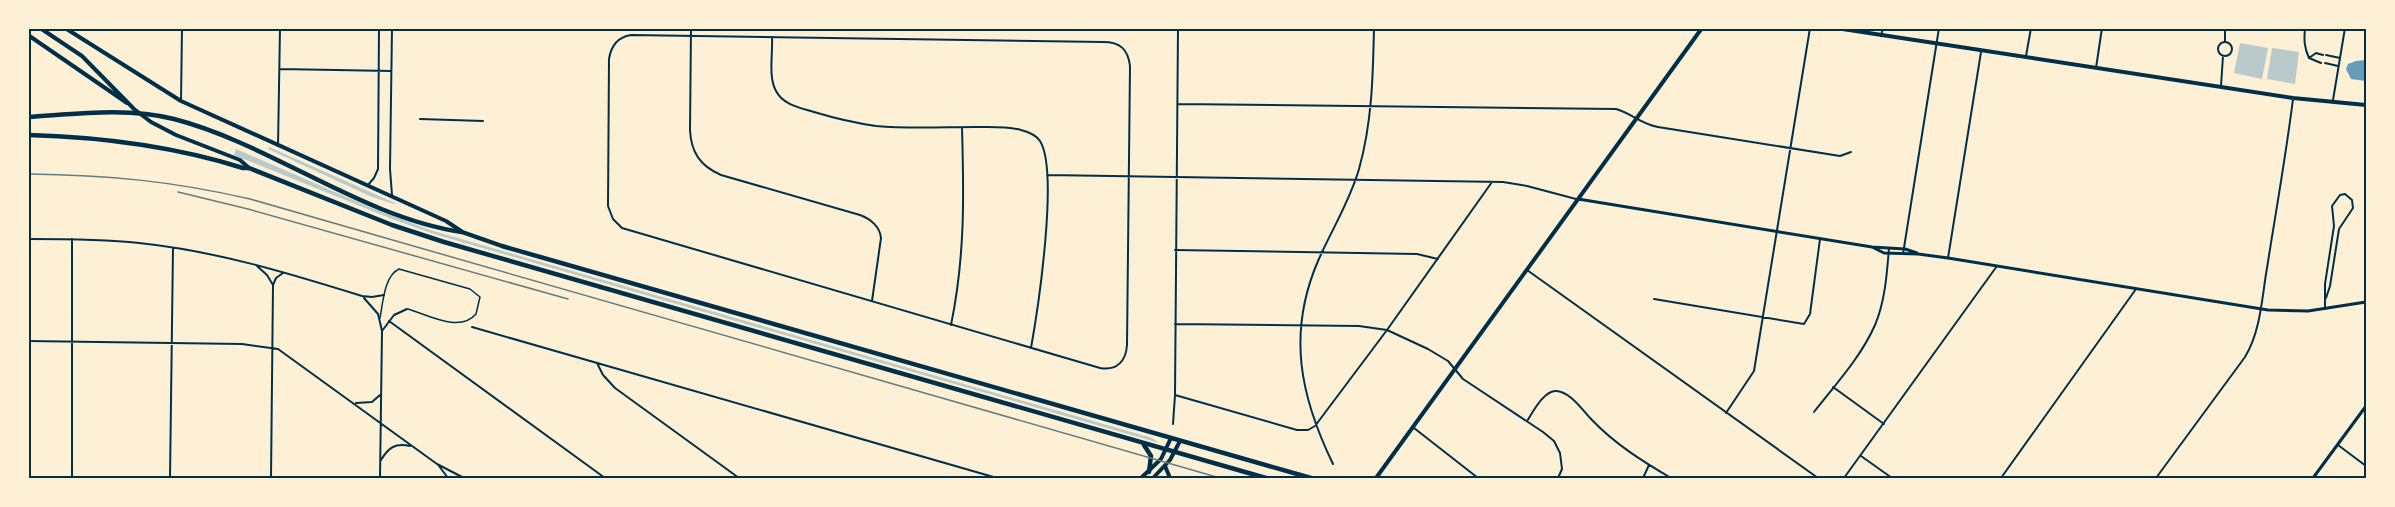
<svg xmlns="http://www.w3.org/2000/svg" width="2395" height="507" viewBox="0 0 2395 507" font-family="Georgia,serif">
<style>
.green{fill:#b9caca}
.water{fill:#669bbc}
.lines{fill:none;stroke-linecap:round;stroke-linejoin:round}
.service{stroke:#003049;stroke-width:1.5}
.minor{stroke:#003049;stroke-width:2}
.tertiary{stroke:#003049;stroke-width:3}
.secondary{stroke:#003049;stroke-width:4}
.primary{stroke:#003049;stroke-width:4}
.trunk{stroke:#003049;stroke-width:4.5}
.motorway{stroke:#003049;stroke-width:4.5}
.rail{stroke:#657d81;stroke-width:1.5}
.neatline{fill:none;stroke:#003049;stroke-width:2}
</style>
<rect width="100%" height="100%" fill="#fdf0d5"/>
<path class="green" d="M2240,43L2268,48L2262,79L2234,73Z
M2272,48L2299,52L2295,84L2267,79Z
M269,147L395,203L397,205L372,197L268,149Z
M236,149L374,209L430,230L1152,438L1159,443L434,234L392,219L234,155Z"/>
<path class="water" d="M2366,60V81L2351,79L2346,69L2348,64L2356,61Z"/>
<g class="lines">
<path class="service" d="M380,318C383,303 384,276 399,269L470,289L480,297L476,314C460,333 428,315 408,309"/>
<path class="minor" d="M392,28L390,169L392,195
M691,28L690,130C691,152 700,166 721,175L860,215C871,219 880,227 881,238L872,301
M2225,28V41
M2305,28C2304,40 2304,47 2309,58L2321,63
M631,35L1103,42C1120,42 1128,49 1130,66L1127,345C1126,361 1117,371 1100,368L622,228L613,219L608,206L609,59C611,46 618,37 631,35Z
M1881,36L1883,28
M772,37C773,53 768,77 776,91C783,105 801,108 814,112C834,118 855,123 876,126C909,129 943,127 976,127C991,127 1007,126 1021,130C1029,132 1036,135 1040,141C1059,171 1038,309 1031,348
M2218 49a7 7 0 1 1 14 0a7 7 0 1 1-14 0Z
M2326,55L2340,58
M2026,56L2031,28
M2309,58L2316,53L2323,55
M2325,63L2338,66
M2096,68L2102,28
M280,69L391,71
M2221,86L2223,56
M2333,100L2345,28
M181,101L182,28
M1178,104L1616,109C1631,113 1641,124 1658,127L1840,156L1851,152
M420,119L483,121
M278,146L280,28
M1047,175L1503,182L1527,186L1576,199
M368,185L374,178L378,169L379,28
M28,239C65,239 102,239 139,243C216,251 288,273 362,296L372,297L384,295
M1175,250L1417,254L1438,259
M1903,254L1939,28
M1948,258L1981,52
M257,266L267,275L273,285
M1527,270L1818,478
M364,298L378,314L382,331L380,478
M1654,299L1804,324L1810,314L1820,239
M2325,309V284L2334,226L2332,206L2340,195L2345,194L2352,200L2353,208L2339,229L2330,286L2326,298
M389,321L605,478
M1175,324L1359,326L1387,330L1428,349L1448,361L1463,379L1543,432L1554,441L1560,453L1562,469L1558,478
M951,325C965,257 964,196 962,128
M472,327L997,478
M382,331L394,315L407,309
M28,341L242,344L278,349L437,464L464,478
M597,363L603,375L615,388L739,478
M1833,387L1884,424
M1175,395L1297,430H1308L1315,426L1387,330L1492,182
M356,403L372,402L380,395
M1814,412C1835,385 1861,357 1875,325C1885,302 1887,273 1889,248
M1726,413L1754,371L1810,28
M1527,421C1533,412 1543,392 1555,391C1569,390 1583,411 1592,420C1615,444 1642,461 1671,478
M1173,424L1175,395L1178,28
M1414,428L1478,478
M2338,445L2366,466
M1861,456L1892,478
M381,460C389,447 395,443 410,446
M1333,464C1300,396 1287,333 1318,261C1331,231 1350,201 1359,169C1372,123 1373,76 1374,28
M439,466L448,478
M72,478V239
M170,478L173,248
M271,478L273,285L276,278L283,273
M1643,478L1649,465
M1844,478L1997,266
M2001,478L2136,289
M2156,478L2245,357C2261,331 2262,296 2267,268C2276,211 2286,155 2293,99"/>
<path class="tertiary" d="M1578,199L1872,247L1905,249L1917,253
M1872,247L1884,253L1918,254L1948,258L2268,310L2308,311L2366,302
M2313,478L2366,406"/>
<path class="secondary" d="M1836,28L2293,98L2366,105
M1165,466L1170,478
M1141,478L1161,459L1171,438
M1153,478L1170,460L1180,441
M1376,478L1702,28"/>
<path class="primary" d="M40,28L82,56L134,109L151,122L176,135L240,160L249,168
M65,28L181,101L446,221L461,231
M28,35L127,103"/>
<path class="trunk" d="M249,168L392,225L444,242L1266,478
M462,232L502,246L1311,478
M1144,445L1151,456L1149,472"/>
<path class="motorway" d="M28,117C76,114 127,107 174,119C271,144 363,218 462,232
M28,135C103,137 173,146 243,168H249"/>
<path class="rail" d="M28,174C108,175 172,181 250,199L1220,478
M178,192L248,209L568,299"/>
</g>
<rect width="2395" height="507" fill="none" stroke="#fdf0d5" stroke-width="60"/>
<rect x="30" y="30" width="2335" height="447" class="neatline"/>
</svg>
